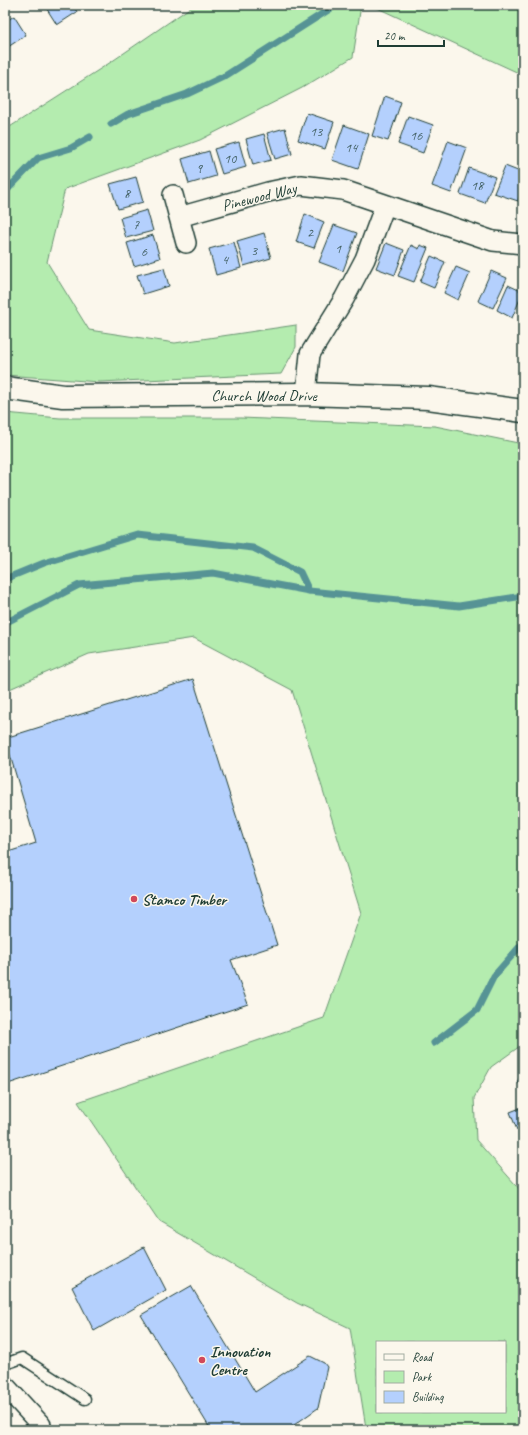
<svg xmlns="http://www.w3.org/2000/svg" width="528" height="1435" viewBox="0 0 528 1435" font-family="Caveat,sans-serif">
<style>
.green{fill:#b4ecaf;stroke:#6a9472;fill-rule:evenodd}
.lines{fill:none;stroke-linecap:round;stroke-linejoin:round}
.stream{stroke:#569395;stroke-width:7}
.building{fill:#b4d0fd;stroke:#1f3d34}
.lane-casing{stroke:#1f3d34;stroke-width:13}
.street-casing{stroke:#1f3d34;stroke-width:22}
.secondary-casing{stroke:#1f3d34;stroke-width:25}
.lane{stroke:#fbf7ec;stroke-width:10}
.street{stroke:#fbf7ec;stroke-width:19}
.secondary{stroke:#fbf7ec;stroke-width:22}
.poi-dot{fill:#d1495b;stroke:#fbf7ec;stroke-width:1.5}
.labels{text-anchor:middle;stroke-width:3;stroke-linejoin:round;paint-order:stroke}
.number-label{font-size:14px;fill:#446266}
.street-label{font-size:16px;fill:#1f3d34;stroke:#fbf7ec}
.poi-label{font-size:16px;font-weight:bold;fill:#1f3d34;stroke:#fbf7ec;text-anchor:start}
</style>
<rect width="100%" height="100%" fill="#fbf7ec"/>
<filter id="ink" filterUnits="userSpaceOnUse"><feTurbulence type="fractalNoise" baseFrequency=".025" numOctaves="2"/><feDisplacementMap in="SourceGraphic" scale="8" xChannelSelector="R" yChannelSelector="G"/><feConvolveMatrix kernelMatrix="1 2 1 2 8 2 1 2 1" color-interpolation-filters="sRGB"/></filter>
<g filter="url(#ink)">
<path class="green" d="M194,5H361L353,57L302,88L200,140L65,189L47,262L89,330L175,343L296,325V347L281,374L99,382L5,375V130L111,62Z
M371,5H523V75Z
M5,413L60,418H241L435,426L523,444V1044L491,1067L474,1098L476,1140L523,1193V1430H367L366,1428L350,1328L297,1303L159,1222L78,1102L324,1018L361,913L292,690L194,638L89,654L5,691ZM377,1342H505V1412H377Z"/>
<g class="lines">
<path class="stream" d="M111,124L128,114L187,94L225,76L336,5
M5,192L38,158L71,148L90,137
M5,579L44,563L137,535L253,548L300,572L309,591
M5,623L79,585L213,573L309,591L459,606L523,596
M434,1043L477,1010L494,976L523,943"/>
</g>
<path class="building" d="M46,5H73L77,12L57,25L45,6Z
M14,16L26,35L5,49V22Z
M385,96L401,102L388,141L372,136Z
M307,113L334,122L325,149L298,140Z
M408,116L433,125L423,153L398,144Z
M344,125L369,134L358,169L332,160Z
M285,128L292,154L275,159L267,133Z
M264,134L271,160L253,165L246,139Z
M448,141L467,148L451,193L432,186Z
M239,142L246,167L222,174L214,149Z
M209,151L216,176L189,184L182,159Z
M505,166L523,173V186L518,201L494,193Z
M469,168L495,177L485,203L460,194Z
M136,177L143,202L118,209L110,184Z
M147,210L153,231L126,238L120,218Z
M305,214L324,222L314,248L296,242Z
M334,225L357,233L343,271L319,262Z
M264,233L271,258L244,266L237,241Z
M153,235L160,258L134,266L127,243Z
M234,242L241,268L216,275L209,249Z
M386,243L404,250L395,275L376,268Z
M411,245L419,249L420,245L428,248L414,282L398,276Z
M431,256L445,262L434,288L420,282Z
M456,267L470,273L458,300L444,293Z
M164,268L169,286L143,294L137,275Z
M491,271L507,278L493,308L478,301Z
M508,285L523,292L512,318L497,310Z
M193,679L277,945L231,960L248,1004L5,1085V853L36,843L5,738Z
M523,1072V1086L517,1082Z
M523,1107V1128L517,1130L510,1112Z
M144,1247L166,1290L94,1331L72,1287Z
M191,1286L255,1392L310,1356L324,1363L327,1367L318,1408L287,1430H211L141,1315Z"/>
<g class="lines">
<defs>
<path id="lane" d="M5,1364L22,1358L85,1399"/>
<path id="street" d="M173,195L186,243
M179,217L268,192L301,185L343,190L493,241L523,244
M306,394L310,354L344,299L365,259L385,205
M5,1386L41,1425"/>
<path id="secondary" d="M5,388L63,396L306,394L428,398L523,411"/>
</defs>
<use href="#lane" class="lane-casing"/>
<use href="#street" class="street-casing"/>
<use href="#secondary" class="secondary-casing"/>
<use href="#lane" class="lane"/>
<use href="#street" class="street"/>
<use href="#secondary" class="secondary"/>
</g>
</g>
<g class="poi-dot">
<circle cx="134" cy="899" r="4"/>
<circle cx="202" cy="1360" r="4"/>
</g>
<g class="labels">
<g class="number-label">
<text x="316" y="136">13</text>
<text x="416" y="140">16</text>
<text x="351" y="152">14</text>
<text x="230" y="163">10</text>
<text x="199" y="173">9</text>
<text x="477" y="190">18</text>
<text x="127" y="198">8</text>
<text x="136" y="229">7</text>
<text x="310" y="237">2</text>
<text x="338" y="253">1</text>
<text x="254" y="255">3</text>
<text x="144" y="256">6</text>
<text x="225" y="264">4</text>
</g>
<g class="street-label">
<text transform="translate(259 196) rotate(-14)" y="6">Pinewood Way</text>
<text x="264" y="401">Church Wood Drive</text>
</g>
<g class="poi-label">
<text x="142" y="905">Stamco Timber</text>
<text x="210" y="1357">Innovation<tspan x="210" dy="18">Centre</tspan></text>
</g>
</g>
<rect width="528" height="1435" fill="none" stroke="#fbf7ec" stroke-width="20"/>
<rect x="10" y="10" width="508" height="1415" fill="none" stroke="#1f3d34" stroke-width="1.5" filter="url(#ink)"/>
<rect x="376" y="1341" width="130" height="72" fill="#fbf7ec" stroke="#a3ada2"/>
<rect x="384" y="1354" width="20" height="6" fill="#fbf7ec" stroke="#a3ada2"/>
<text x="412" y="1361" font-size="12" fill="#1f3d34">Road</text>
<rect x="384" y="1371" width="20" height="12" fill="#b4ecaf" stroke="#a3ada2"/>
<text x="412" y="1381" font-size="12" fill="#1f3d34">Park</text>
<rect x="384" y="1391" width="20" height="12" fill="#b4d0fd" stroke="#a3ada2"/>
<text x="412" y="1401" font-size="12" fill="#1f3d34">Building</text>
<path d="M378 40v6h66v-6" fill="none" stroke="#1f3d34" stroke-width="2"/>
<text x="384" y="40" font-size="12" fill="#1f3d34" stroke="#fbf7ec" stroke-width="3" paint-order="stroke">20 m</text>
</svg>
